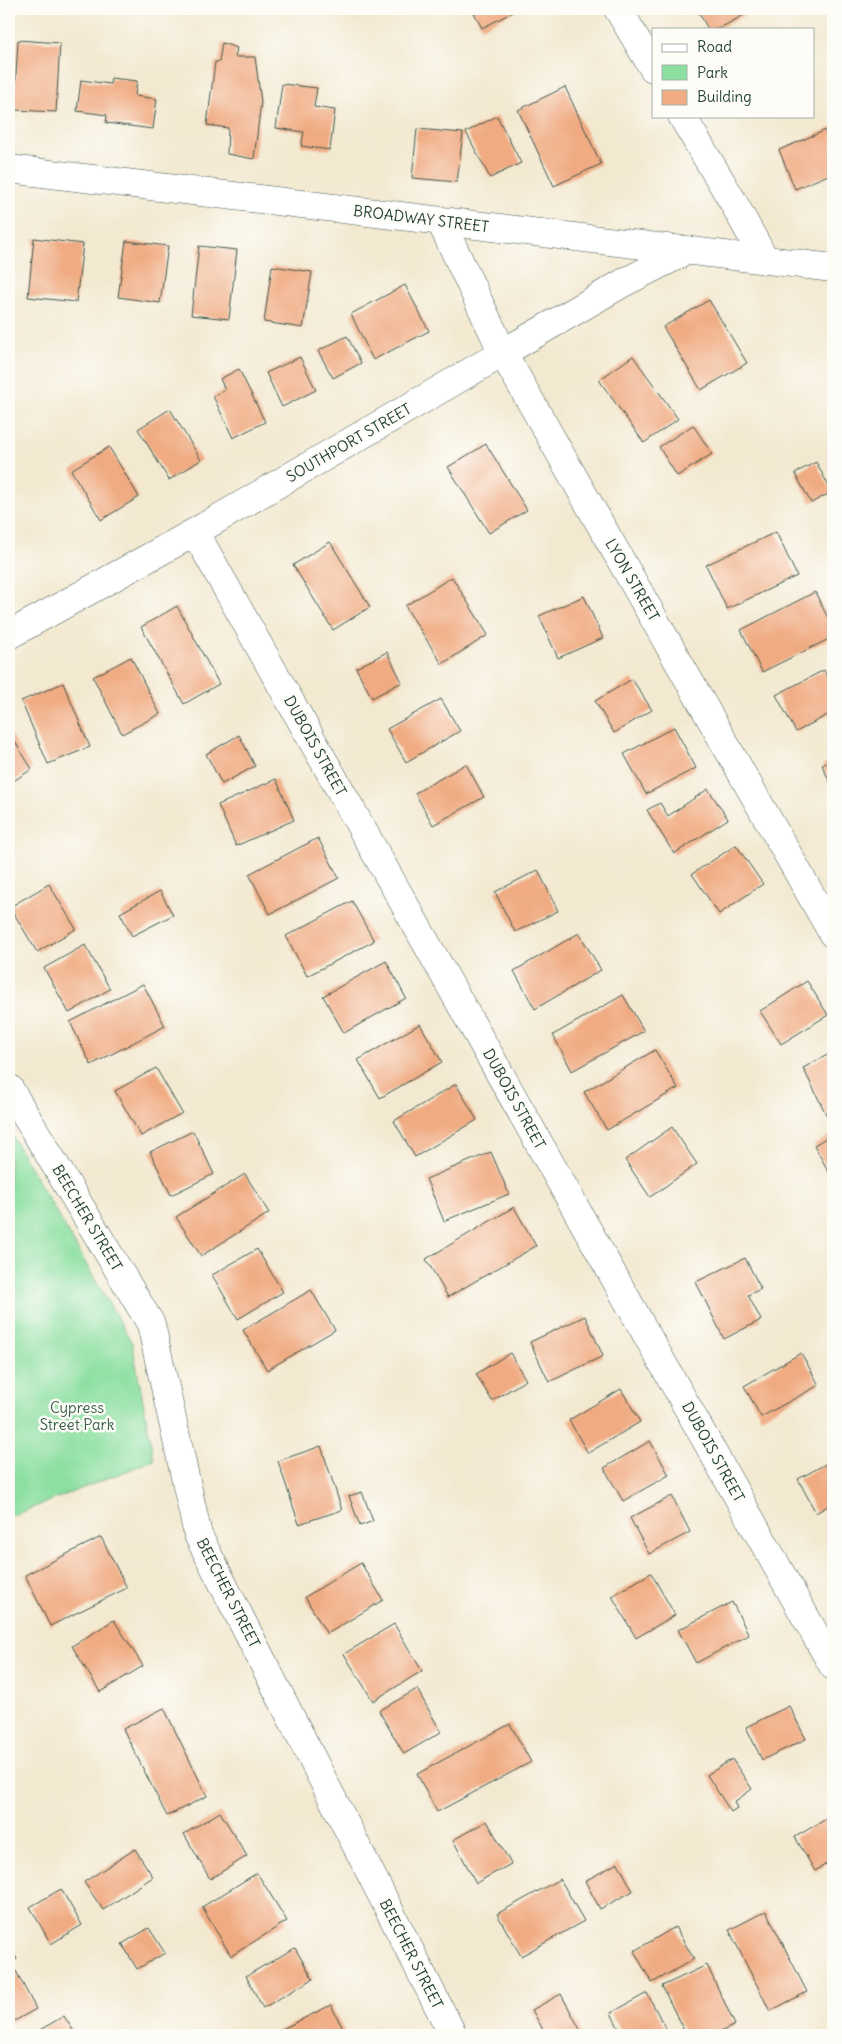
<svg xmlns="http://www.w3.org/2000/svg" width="842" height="2044" viewBox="0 0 842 2044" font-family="Delius,sans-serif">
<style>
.green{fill:#8bdfa1;stroke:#558e6a}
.building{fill:#f0ab82}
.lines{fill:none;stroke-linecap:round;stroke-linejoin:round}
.minor-casing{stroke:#3f574c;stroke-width:29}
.tertiary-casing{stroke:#3f574c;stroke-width:29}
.minor{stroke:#fff;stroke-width:28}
.tertiary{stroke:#fff;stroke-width:28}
.labels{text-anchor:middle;stroke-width:5;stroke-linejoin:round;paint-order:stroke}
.street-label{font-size:15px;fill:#1f3d34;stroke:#fdfcf7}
.park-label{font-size:15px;fill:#355d4a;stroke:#fdfcf7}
</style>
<rect width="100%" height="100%" fill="#fdfcf7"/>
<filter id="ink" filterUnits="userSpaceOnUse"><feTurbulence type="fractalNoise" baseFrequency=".02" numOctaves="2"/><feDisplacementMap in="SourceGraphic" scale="10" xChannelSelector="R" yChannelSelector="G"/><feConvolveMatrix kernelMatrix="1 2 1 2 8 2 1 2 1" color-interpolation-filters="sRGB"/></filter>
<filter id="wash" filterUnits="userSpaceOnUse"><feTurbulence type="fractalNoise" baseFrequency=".0096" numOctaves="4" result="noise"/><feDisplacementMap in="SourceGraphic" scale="20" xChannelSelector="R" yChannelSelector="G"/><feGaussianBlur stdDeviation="1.12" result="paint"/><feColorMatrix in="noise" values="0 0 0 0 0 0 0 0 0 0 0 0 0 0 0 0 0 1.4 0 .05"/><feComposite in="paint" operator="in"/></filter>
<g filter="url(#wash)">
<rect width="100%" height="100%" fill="#f3e9d1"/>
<path class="green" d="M9,1131L132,1343L154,1460L9,1517Z"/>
<g id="blocks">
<path class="building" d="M472,9H519L482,28Z
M697,9H755L718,29H708Z
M18,40L60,43L56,112L14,110Z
M222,43L237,48L235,57H255L261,102L254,159L227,154L228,128L207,125L215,62H219Z
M111,78L137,81L135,96L157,99L153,129L106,123L107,115L77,111L81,80L110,84Z
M282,84L317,88L314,107L335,110L330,150L301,146L304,132L276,128Z
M565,87L601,164L554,186L518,110Z
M497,116L521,163L490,178L466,132Z
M833,127V173L795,189L779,150Z
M417,129L463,133L457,182L412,178Z
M34,238L83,244L76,302L28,297Z
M126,241L168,246L160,303L118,297Z
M199,246L237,250L229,319L191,315Z
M272,266L312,272L303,328L264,322Z
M405,285L429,331L373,360L351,314Z
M709,300L747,363L701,390L663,327Z
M347,336L361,363L333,378L318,351Z
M633,356L678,419L644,443L599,380Z
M300,357L316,390L282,407L266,373Z
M239,369L265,422L233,438L213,396L225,390L220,379Z
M170,409L201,460L169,480L138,429Z
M693,425L712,454L677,476L659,447Z
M486,444L527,510L489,533L448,467Z
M109,447L139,497L101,520L71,470Z
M816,462L832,492L811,503L795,473Z
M776,532L797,576L727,609L706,565Z
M330,542L370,607L333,630L293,565Z
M452,577L488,635L442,664L405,606Z
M815,592L833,628V637L762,672L741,630Z
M584,596L603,638L558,658L539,616Z
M177,606L219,684L184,704L141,627Z
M387,652L402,682L372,698L356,668Z
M131,657L160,714L122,734L93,677Z
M824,670L833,688V712L796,732L776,695Z
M632,679L652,710L614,733L595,701Z
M63,683L90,747L48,764L21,701Z
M441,699L460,731L406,762L387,729Z
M674,727L696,768L646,794L624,754Z
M9,732L32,769L9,784Z
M239,735L255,766L222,784L206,754Z
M833,760V789L822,765Z
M466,764L484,797L433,825L415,793Z
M276,779L294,820L236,846L218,805Z
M708,789L728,819L674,854L647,810L660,803L668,816Z
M318,838L339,878L270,914L249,874Z
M736,845L763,884L719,914L692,874Z
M538,870L558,911L515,932L495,892Z
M49,884L76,929L37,952L10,907Z
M160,891L173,915L132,936L120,913Z
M352,901L374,941L307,976L286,936Z
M579,933L601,970L535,1009L514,971Z
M85,945L110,989L69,1013L44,968Z
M386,961L406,998L344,1033L323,996Z
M807,981L828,1015L781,1044L760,1011Z
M143,984L165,1026L91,1065L70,1022Z
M623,995L644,1031L572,1071L553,1035Z
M420,1024L442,1062L380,1098L358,1060Z
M655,1050L678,1088L607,1130L584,1092Z
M833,1052V1113L827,1116L803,1068Z
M156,1068L182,1113L141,1136L115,1091Z
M456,1084L477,1120L415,1157L394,1121Z
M672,1127L697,1164L650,1197L625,1160Z
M193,1131L214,1174L171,1195L150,1152Z
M833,1134V1180L814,1145Z
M491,1152L509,1194L444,1221L426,1179Z
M245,1174L269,1213L201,1256L176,1217Z
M514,1207L536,1246L448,1297L426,1259Z
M257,1249L283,1292L238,1319L212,1275Z
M745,1258L761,1289L748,1295L761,1320L724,1339L696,1282Z
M311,1290L335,1330L267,1370L243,1330Z
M585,1316L603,1356L549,1382L530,1342Z
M510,1353L526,1380L492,1401L476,1374Z
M801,1353L819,1385L761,1417L744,1386Z
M621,1389L640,1422L588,1453L569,1420Z
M650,1441L669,1475L623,1501L604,1468Z
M321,1446L342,1510L299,1524L278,1461Z
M833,1460V1503L816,1513L798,1479Z
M362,1492L373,1521L360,1526L349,1496Z
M672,1496L690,1532L649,1554L630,1518Z
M101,1537L127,1588L50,1626L25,1575Z
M361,1563L383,1600L327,1634L305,1597Z
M651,1573L675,1615L636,1638L612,1596Z
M732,1602L749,1635L696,1663L678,1630Z
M114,1620L143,1666L100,1692L72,1646Z
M394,1624L422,1671L373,1701L344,1654Z
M417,1689L441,1732L404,1754L379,1711Z
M789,1706L806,1739L762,1760L746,1727Z
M164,1708L207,1796L167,1816L123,1729Z
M510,1724L531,1762L437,1812L417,1774Z
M732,1759L752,1789L734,1802L737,1808L731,1812L707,1775Z
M220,1812L247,1856L210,1879L184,1834Z
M833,1815V1860L815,1871L795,1837Z
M487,1821L511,1864L476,1883L453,1840Z
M135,1849L153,1877L103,1910L84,1882Z
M618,1863L633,1891L600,1909L585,1881Z
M257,1873L287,1921L231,1956L202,1907Z
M560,1879L584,1921L521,1956L497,1914Z
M61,1889L82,1925L51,1944L30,1907Z
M766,1911L807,1992L770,2011L729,1930Z
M675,1927L694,1959L652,1983L634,1951Z
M149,1928L165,1953L137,1969L122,1944Z
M9,1945L17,1959L9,1964Z
M295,1948L313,1979L263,2008L246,1976Z
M707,1965L735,2025L714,2035H686L662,1986Z
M16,1971L36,2009L9,2024V1975Z
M647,1993L669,2035H622L611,2013Z
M561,1994L583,2035H546L532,2010Z
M331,2005L346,2035H270Z
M64,2016L76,2035H31Z"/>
</g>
</g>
<g filter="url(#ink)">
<use href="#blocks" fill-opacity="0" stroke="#3f574c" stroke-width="1"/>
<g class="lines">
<defs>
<path id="minor" d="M618,9L653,68
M682,116L732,200L765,260
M441,222L503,353L833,934
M195,532L833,1666
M9,635L195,532L623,283L688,250
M9,1088L151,1324L198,1535L453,2035"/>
<path id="tertiary" d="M9,169L833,268"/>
</defs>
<use href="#minor" class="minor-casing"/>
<use href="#tertiary" class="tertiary-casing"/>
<use href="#minor" class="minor"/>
<use href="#tertiary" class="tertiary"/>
</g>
</g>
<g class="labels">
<g class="street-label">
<text transform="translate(421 219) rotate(7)" y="5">BROADWAY STREET</text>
<text transform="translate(349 443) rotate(-30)" y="5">SOUTHPORT STREET</text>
<text transform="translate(632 580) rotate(60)" y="5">LYON STREET</text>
<text transform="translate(315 746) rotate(61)" y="5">DUBOIS STREET</text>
<text transform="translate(514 1099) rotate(61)" y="5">DUBOIS STREET</text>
<text transform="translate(87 1218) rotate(59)" y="5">BEECHER STREET</text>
<text transform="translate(713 1452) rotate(61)" y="5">DUBOIS STREET</text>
<text transform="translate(228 1593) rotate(63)" y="5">BEECHER STREET</text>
<text transform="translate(411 1954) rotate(63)" y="5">BEECHER STREET</text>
</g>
<g class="park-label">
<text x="77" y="1413">Cypress<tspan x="77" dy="17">Street Park</tspan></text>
</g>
</g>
<rect width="842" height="2044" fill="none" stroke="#fdfcf7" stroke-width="30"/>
<rect x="652" y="28" width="162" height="90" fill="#fdfcf7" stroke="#a4b0a9"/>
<rect x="662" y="44" width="25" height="8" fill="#ffffff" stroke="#a4b0a9"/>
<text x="697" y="52" font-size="15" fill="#1f3d34">Road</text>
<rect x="662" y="65" width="25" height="15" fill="#8bdfa1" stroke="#a4b0a9"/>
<text x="697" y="78" font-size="15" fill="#1f3d34">Park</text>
<rect x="662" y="90" width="25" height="15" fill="#f0ab82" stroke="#a4b0a9"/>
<text x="697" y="102" font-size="15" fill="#1f3d34">Building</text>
</svg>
